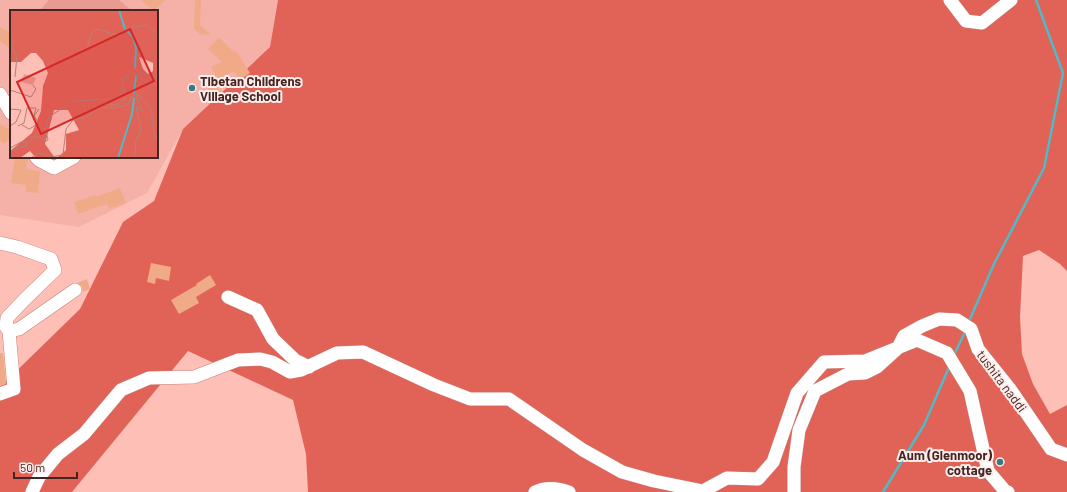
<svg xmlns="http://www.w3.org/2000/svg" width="1067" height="492" viewBox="0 0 1067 492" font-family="Barlow,sans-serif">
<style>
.built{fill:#f5b1a8;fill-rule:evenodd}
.green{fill:#ea9b91}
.forest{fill:#e16357}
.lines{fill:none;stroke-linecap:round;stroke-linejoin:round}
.stream{stroke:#52b9c7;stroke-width:2.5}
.building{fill:#f1aa87}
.minor-casing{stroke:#ca8077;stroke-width:14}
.minor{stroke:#fff;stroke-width:13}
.poi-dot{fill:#347b85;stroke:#feedeb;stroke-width:1.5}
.labels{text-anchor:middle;stroke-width:4;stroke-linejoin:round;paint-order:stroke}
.poi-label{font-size:13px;font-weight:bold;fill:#432522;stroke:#feedeb;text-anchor:start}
.street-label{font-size:13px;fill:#432522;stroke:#feedeb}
.inset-river{fill:none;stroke:#52b9c7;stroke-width:2}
.inset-road{fill:none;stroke:#b3817b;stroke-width:1}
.view{fill:#d62828;fill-opacity:0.15;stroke:#d62828;stroke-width:2}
.inset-edge{fill:none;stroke:#432522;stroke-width:2}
</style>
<rect width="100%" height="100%" fill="#febfb6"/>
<path class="built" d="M0,0H278L270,47L183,129L147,193L79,227L0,215ZM11,11H157V157H11Z"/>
<path class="green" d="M49,0H119L132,11H39Z"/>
<path class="forest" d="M278,0H1067V271L1060,264L1039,250L1023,256L1020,317L1022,354L1033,384L1050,414L1067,405V492H308L306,454L293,400L188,351L72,492H0V387L80,309L123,222L154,201L183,129L270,47Z"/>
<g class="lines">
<path class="stream" d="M970,319L994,264L1044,168L1063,73L1036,0
M954,355L964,334
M883,492L924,425L950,365"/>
</g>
<path class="building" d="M141,0H165L154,11Z
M195,0H201L200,25L211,35L200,34L194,29Z
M0,27L11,33V48L0,41Z
M219,37L234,52L236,51L250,73L240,80L234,71L217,79L211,67L222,62L208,49Z
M204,76L223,92L218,97L199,81Z
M0,124L11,131V136L5,144L0,141Z
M15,157L28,159L26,169L40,171L38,193L26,192V185L11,183Z
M120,188L126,203L109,209L107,204L78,214L74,202L95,195L96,197Z
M151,263L171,267L169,281L156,278L155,284L147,282Z
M210,275L216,285L196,297L199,303L179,314L171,300L197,285L196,284Z
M87,279L90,289L83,292L82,286L77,283Z
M0,353H3L6,384L0,386Z"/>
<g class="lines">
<defs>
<path id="minor" d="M950,0L966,21L982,23L1011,0
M0,94L11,113
M36,157L39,160L54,168L74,157
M0,243L17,247L51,259L55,270L24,300L7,318L6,327L9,331L19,329L75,290
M228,297L257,310L273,339L295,360L309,367
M0,394L14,389L9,331
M32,492L39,477L58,454L84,434L121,390L149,378L194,377L238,360L260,359L272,362L290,372L301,370L337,353L363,352L434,385L470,399H509L583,450L622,472L654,481L703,491L727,478L758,479L773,462L797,393L824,362L865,361L917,340L947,353L970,391L988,471L1006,492H1008
M535,492C545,487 558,488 569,492
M794,492V467L799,430L815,391L848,374L865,373L877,367L898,348L904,336L922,326L939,319L957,320L971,329L978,349L1010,389L1051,449L1067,455"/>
</defs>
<use href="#minor" class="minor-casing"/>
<use href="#minor" class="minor"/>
</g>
<g class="poi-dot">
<circle cx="192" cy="88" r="4"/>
<circle cx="1000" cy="462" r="4"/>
</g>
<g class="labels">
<g class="poi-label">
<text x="200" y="86">Tibetan Childrens<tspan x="200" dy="15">Village School</tspan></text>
<text x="992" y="460" text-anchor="end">Aum (Glenmoor)<tspan x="992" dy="15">cottage</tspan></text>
</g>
<g class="street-label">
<text transform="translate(1002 381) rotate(53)" y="5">tushita naddi</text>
</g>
</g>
<g transform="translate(10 10)">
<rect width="148" height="148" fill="#febfb6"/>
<path d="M14,64L26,68L23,75L11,72Z" fill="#ea9b91"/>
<path d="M0,0H148V148H47L56,140V124L69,120L58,100H44L35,134L45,148H26L20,141L10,148H0V141L22,123L31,101L33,76L38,63L33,51L26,43H21L11,52H0ZM129,47L143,53V61L138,64L133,59Z" fill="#e16357" fill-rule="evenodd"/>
<path class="inset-river" d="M109,0L115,19M116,20L123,27L126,38L125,58M124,83L126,66M108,148L122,104L124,88"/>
<path class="inset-road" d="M0,27L3,30V39L7,46L5,67M77,38L82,23L87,19L110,26L115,19L137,15L148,24M119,63L124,58L140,68L148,66M0,80L21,87L26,79L23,75M95,95H106L116,88L113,73L117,68M0,99L11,100L6,112L0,116M12,115L19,119L23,117L28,112L24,106M8,116L14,113L17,98H26L24,106L29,99M0,138L11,132H19L24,126L37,131L38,129L35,120L39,107L63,91L106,89L111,85L112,69L121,63L129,65L135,73H144L148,77M0,141L17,135L15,139M21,148L28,143L41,147L53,145L56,119L63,110L77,107L90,97L104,98L117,95L124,84L129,85L141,99L144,123L148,132M124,148L126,138L125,133L131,121L126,96L133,102L126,84"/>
<path class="view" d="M120,19L144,71L31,124L7,72Z"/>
<rect width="148" height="148" class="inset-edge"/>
</g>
<path d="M14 472v6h63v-6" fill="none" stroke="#432522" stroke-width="2"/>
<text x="20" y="472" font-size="12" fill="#432522" stroke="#feedeb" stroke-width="3" paint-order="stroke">50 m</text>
</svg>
